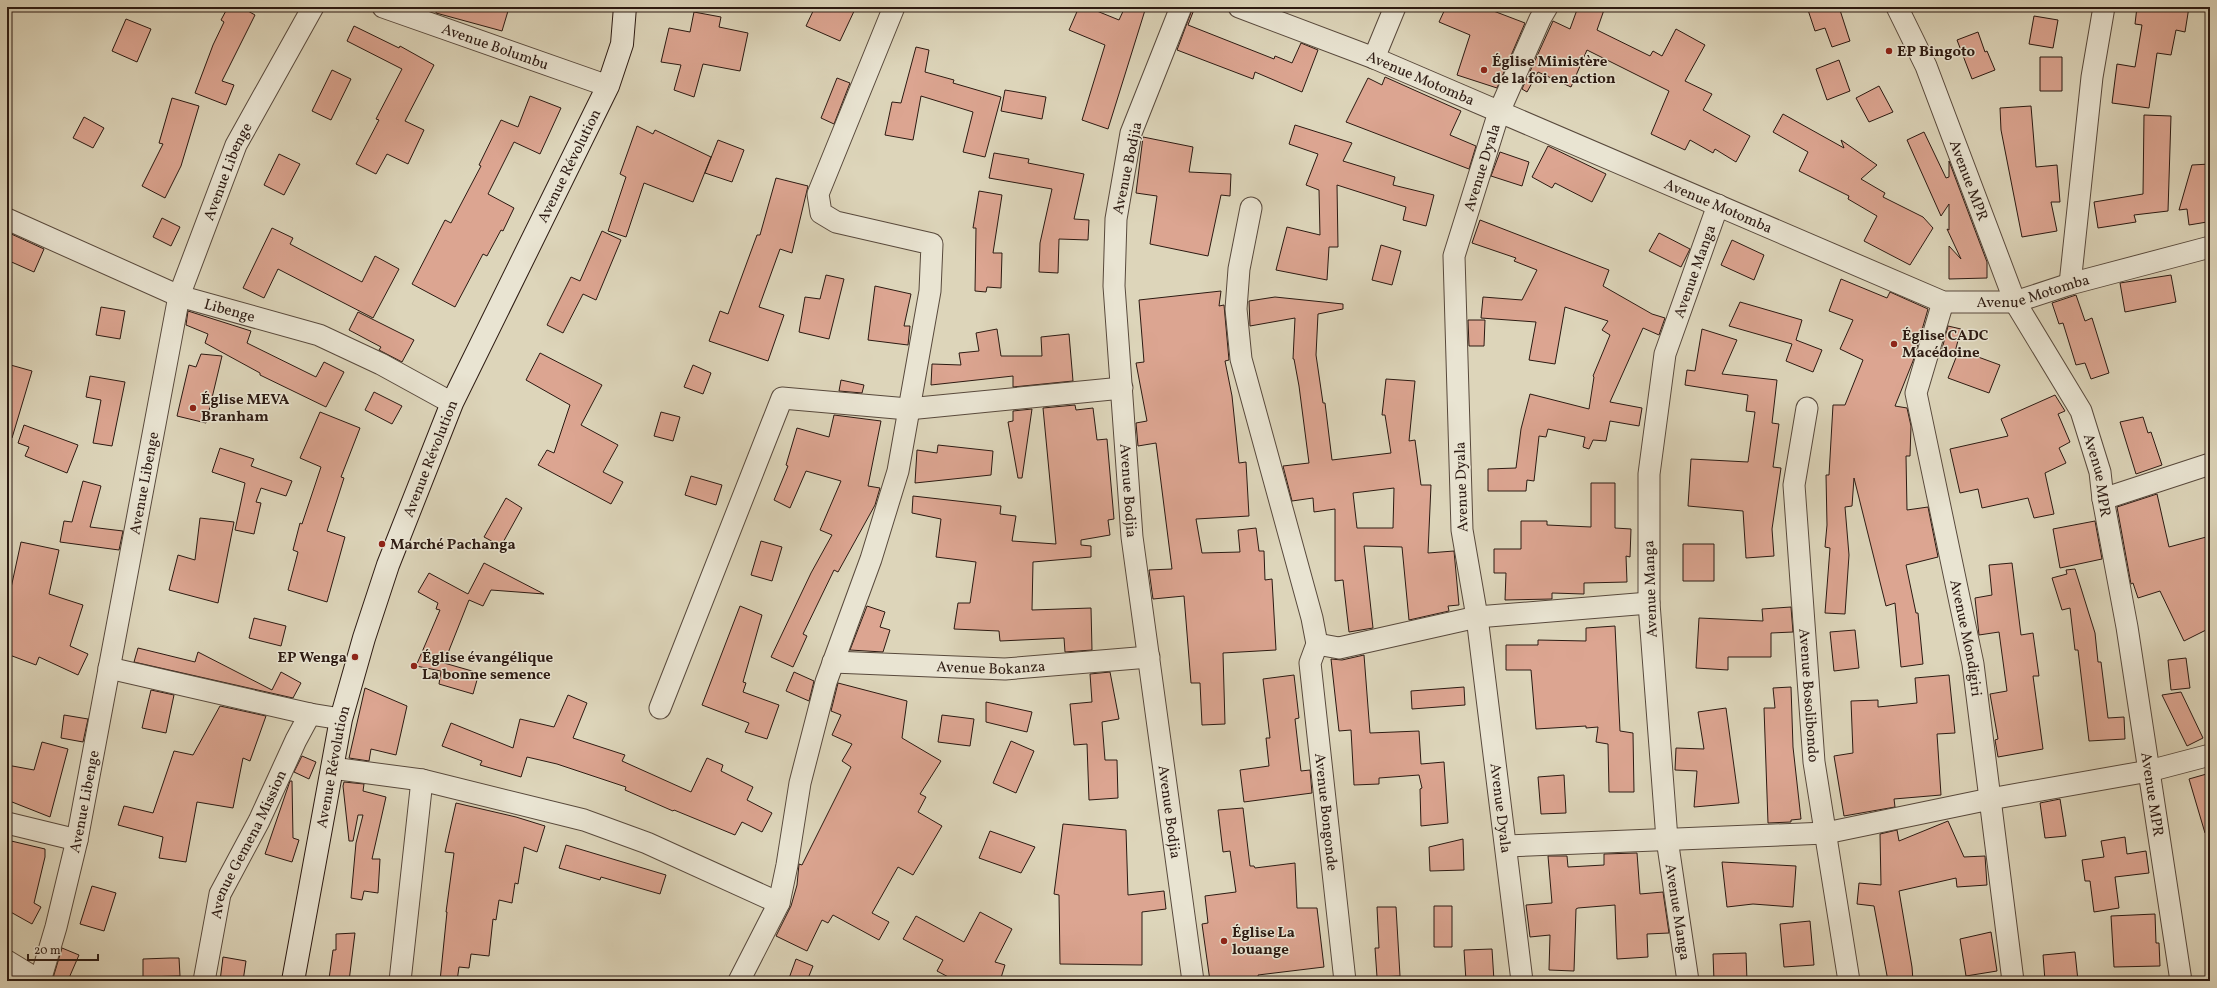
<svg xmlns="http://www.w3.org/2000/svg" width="2217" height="988" viewBox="0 0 2217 988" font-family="Vollkorn,serif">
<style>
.building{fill:#dca591;stroke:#2c1a12;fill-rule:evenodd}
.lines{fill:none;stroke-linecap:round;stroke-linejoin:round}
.street-casing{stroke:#58493c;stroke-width:23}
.secondary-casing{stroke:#2c1a12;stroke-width:24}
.street{stroke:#e9e4d2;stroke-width:21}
.secondary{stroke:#e9e4d2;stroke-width:22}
.poi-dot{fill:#8f2418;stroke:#e9e4d2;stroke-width:1.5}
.labels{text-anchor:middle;stroke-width:3;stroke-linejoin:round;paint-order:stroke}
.street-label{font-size:15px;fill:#2c1a12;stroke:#e9e4d2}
.poi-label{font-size:15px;font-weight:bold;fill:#2c1a12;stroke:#e9e4d2;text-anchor:start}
</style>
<rect width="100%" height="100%" fill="#ddd5ba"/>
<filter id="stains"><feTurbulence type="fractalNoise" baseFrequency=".005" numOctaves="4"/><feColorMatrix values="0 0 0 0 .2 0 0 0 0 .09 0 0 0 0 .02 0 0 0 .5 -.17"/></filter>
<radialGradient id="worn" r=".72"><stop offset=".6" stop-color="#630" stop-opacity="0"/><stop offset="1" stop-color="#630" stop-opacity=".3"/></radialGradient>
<path class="building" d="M228,7H241L255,15L222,81L234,85L226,105L195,93L213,45L224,22L221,20Z
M437,7H495L508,11L502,31L436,13Z
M815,7H856L840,41L806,26Z
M1079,7H1087L1119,20L1125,7H1146L1108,129L1082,120L1105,45L1069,30Z
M1193,7H1195L1188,25L1274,59L1275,56L1292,63L1301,43L1318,50L1302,92L1255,72L1253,79L1177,50Z
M1446,7H1483L1525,23L1497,88L1457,75L1470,35L1439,22Z
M1578,7H1605L1597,30L1650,56L1653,51L1662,56L1676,29L1705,45L1685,81L1712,94L1703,110L1750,136L1736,162L1715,149L1713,153L1690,140L1685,150L1651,134L1669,91L1587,50L1571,87L1538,72L1527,92L1522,89L1553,21L1570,29Z
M1807,7H1839L1850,41L1832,47L1825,28L1815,31Z
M2137,7H2189L2185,32L2176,30L2171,55L2157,53L2149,108L2112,103L2117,64L2135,67L2142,25L2135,24Z
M694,12L721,17L719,27L748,33L740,71L703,64L694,97L674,90L681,65L661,62L669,28L690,32Z
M2034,16L2058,20L2053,48L2029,44Z
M126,19L151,29L137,62L112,51Z
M354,26L399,48L400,46L434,65L405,121L424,130L408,164L387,154L376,174L356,164L379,120L376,119L402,69L347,41Z
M1978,32L1985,52L1987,51L1995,70L1972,79L1957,40Z
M916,47L929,50L925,72L954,80L953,83L1001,97L985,157L963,152L973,112L921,96L913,140L885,135L892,102L901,103Z
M2040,57H2062V91H2040Z
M1839,60L1850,91L1827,100L1816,69Z
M332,70L351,79L331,120L312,111Z
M1385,77L1461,111L1450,135L1476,146L1469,169L1346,122L1368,78L1382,85Z
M837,78L850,83L834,124L821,118Z
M1879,86L1893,112L1869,122L1856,98Z
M1005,90L1046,97L1042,119L1001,111Z
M530,96L561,108L540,154L514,142L488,194L514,208L503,231L501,230L487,256L483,254L455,307L412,284L445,220L451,223L481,166L479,165L501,120L518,127Z
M172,98L199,106L181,166L165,198L142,186L163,144L159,143Z
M2031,106L2036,167L2057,165L2060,202H2051L2057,231L2022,237L2001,130L2000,108Z
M1783,114L1844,148L1841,140L1877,165L1861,179L1885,193L1883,197L1923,217L1933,228L1910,265L1864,241L1877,216L1848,199L1849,196L1799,171L1808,152L1773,132Z
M2144,115L2171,116L2168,211L2134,215L2136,222L2098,228L2094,202L2143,194Z
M84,117L104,128L93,148L73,138Z
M1295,125L1352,143L1343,161L1395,177L1393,185L1434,195L1426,226L1403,220L1406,207L1337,185L1338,247H1329L1327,280L1276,270L1287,227L1320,235L1319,190L1306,185L1318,154L1289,144Z
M637,126L653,134L655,130L711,157L693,202L644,183L626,237L608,231L626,177L620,174Z
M1924,132L1946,178L1949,177V161L1987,262V278L1949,279V246L1961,259L1947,229L1949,230V204L1941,216L1907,140Z
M1143,137L1193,147L1189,172L1231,174L1230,196L1221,195L1208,256L1150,244L1157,196L1136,193Z
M718,140L744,150L732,182L705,173Z
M1548,146L1606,174L1592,202L1555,183L1552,188L1532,177Z
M1500,152L1529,162L1522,186L1491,176Z
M994,153L1029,159L1028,163L1084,174L1074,219L1089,220L1088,240L1059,239L1058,273L1039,272L1040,243L1052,189L989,178Z
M279,154L300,164L284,195L264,185Z
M2210,164V214H2206L2207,222L2189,225L2187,209L2179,210L2192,165Z
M776,178L808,186L792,253L780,249L759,307L784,315L768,361L709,341L720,311L728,314L757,235H760Z
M979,191L1002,195L993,253H1002L1001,288L987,287L986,292L975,291L976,228H973Z
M162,218L180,227L171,246L153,237Z
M1480,220L1609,270L1603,286L1652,314L1665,318L1659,335L1643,328L1610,402L1642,408L1639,426L1610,421L1606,441L1593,440L1589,449L1583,447L1585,437L1548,429L1546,437L1539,436L1534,481L1527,480L1526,491H1488V469L1516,468L1521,429L1530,394L1589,409L1594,377L1593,376L1610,335L1602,330L1608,321L1565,307L1555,364L1529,360L1536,322L1481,318L1483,297L1522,300L1537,270L1514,261L1516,258L1472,243Z
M272,228L293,238L290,244L362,282L375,256L399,269L373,318L278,269L264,298L243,288Z
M602,231L621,240L596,300L583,294L563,333L547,325L571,277L580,281Z
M7,232L44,249L34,272L7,260Z
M1659,233L1690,249L1681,267L1649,251Z
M1732,240L1764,255L1754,280L1721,265Z
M1381,245L1401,251L1392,285L1372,280Z
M826,275L844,279L829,339L799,332L805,297L820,299Z
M2171,275L2176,302L2125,312L2120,283Z
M1841,279L1887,298L1890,292L1928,309L1913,361L1895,406L1907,408L1911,426L1910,456H1906L1907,510L1928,507L1938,557L1906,565L1916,613H1918L1923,664L1901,667L1895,603L1886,606L1854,478L1852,506L1845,507L1849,555L1845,614L1825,613L1830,548L1825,547L1827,525L1826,475H1829L1833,405H1845L1863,360L1840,349L1853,320L1829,311Z
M875,286L911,294L904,326H910L908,345L868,340Z
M1221,291L1219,306L1224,305L1229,360L1225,361L1232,396L1239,463L1246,462L1249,516L1196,519L1202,553L1240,552L1238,530L1256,528L1259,551H1264L1265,580L1272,579L1276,650L1223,653L1225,724L1202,725L1200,683H1191L1184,596L1153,599L1149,570L1172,569L1156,443L1138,446L1136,423L1147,421L1136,363L1144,362L1139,300Z
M2076,295L2085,321L2092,318L2109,373L2091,379L2085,363L2076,365L2063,323L2059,324L2052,303Z
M1275,297L1343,304V309L1318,314L1316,355L1323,403H1325L1332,460L1391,453L1385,415H1382L1386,379L1415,381L1409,441L1415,440L1421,485H1431L1428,553L1454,551L1459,605L1448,606L1449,611L1409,620L1402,547L1364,546L1373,628L1349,632L1343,580L1335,581V509L1314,512L1313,498L1292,501L1283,466L1309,463L1299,386L1294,359H1293L1295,318L1250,326L1249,301ZM1394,488L1393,528H1357L1353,493Z
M1740,302L1802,320L1796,340L1822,350L1813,372L1786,361L1792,344L1729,326Z
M101,307L125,311L120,339L96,335Z
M188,311L251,331L247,343L316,377L324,362L344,372L326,407L260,375V373L205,343L208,334L186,325Z
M358,312L414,340L402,362L379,350L381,347L349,330Z
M1468,320H1485L1484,346H1469Z
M1948,326L1961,329L1955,352L1942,349Z
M997,329L1001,356H1042L1041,337L1069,334L1073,381L1013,387V376L931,385L932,364L961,365L959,353L979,351L976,333Z
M1702,329L1737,340L1722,374L1777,380L1772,423L1779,424L1773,467L1781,468L1772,529L1774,556L1746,558L1743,511L1688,506L1691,459L1748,462L1755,412L1746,411L1748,395L1685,385L1687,370L1695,371Z
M1959,350L2000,365L1989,393L1948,378Z
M540,353L602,385L581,425L618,445L603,472L623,482L611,504L538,465L547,450L554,453L570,405L526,380Z
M201,354L222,356L206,423L177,416L189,365L196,367Z
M7,364L32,371L12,438H7Z
M693,365L711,373L703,394L684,387Z
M90,376L125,382L112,446L93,443L101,400L86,397Z
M841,380L864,385L862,393L839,391Z
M374,392L402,406L392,424L365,410Z
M2055,395L2065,411L2058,414L2070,442L2059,448L2066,463L2045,473L2054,514L2034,518L2028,498L1982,508L1978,489L1960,493L1950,449L2008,436L2001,419Z
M1075,405L1076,410L1093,408L1097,440L1107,439L1114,519L1108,520L1110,535L1081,540V545L1091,546V557L1033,562L1032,610L1091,608L1092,650L1065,652L1064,638L1000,641L999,631L954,629L958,603H970L976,562L936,557L941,519L912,513L913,496L1001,506L1000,514L1016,516L1012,541L1056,544L1043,408Z
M1032,409L1022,478H1018L1008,422L1013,421V411Z
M320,412L360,428L341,477L344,478L327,531L345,537L327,602L288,590L298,552L293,550L300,523L302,524L321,467L300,458Z
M661,412L680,417L673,441L654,436Z
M834,415L881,421L868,486L880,488L875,505L838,572L834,570L803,634L807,636L793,667L771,657L811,573L832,535L820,530L841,481L806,471L790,508L774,500L788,466L786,465L797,428L829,437Z
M2143,417L2148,433L2151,432L2162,465L2136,474L2120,422Z
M24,425L78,445L67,473L25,456L29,447L18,443Z
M938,445L993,451L991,475L915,483L917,450L937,453Z
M220,448L254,459L251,466L292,481L286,496L261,488L256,502L261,503L254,534L235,530L245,483L212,472Z
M691,476L722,485L716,505L685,495Z
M83,481L101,486L90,527L123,531L119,550L60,542L64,521L72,522Z
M1591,483H1615V528L1631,529L1630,557L1626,556L1627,582L1584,583V594L1552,593V599L1505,600L1506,573H1494V549H1521V521H1547V525L1591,527Z
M2157,494L2169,547L2210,536V628L2184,641L2160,591L2138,598L2133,583L2131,584L2117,507Z
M506,498L522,508L501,546L484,537Z
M200,518L234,522L218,603L169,590L178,555L195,560Z
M2095,521L2102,559L2060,568L2053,529Z
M761,541L782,547L772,581L751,575Z
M21,542L59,550L49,594L83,605L70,646L88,654L78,675L39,657L36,665L7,654V586L11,588Z
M1683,544H1714V581H1683Z
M484,563L544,594L491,590L483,606L469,600L444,663L479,673L473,694L439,684L441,671L416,666L440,610L436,609L438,603L418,592L429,573L468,594Z
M2012,563L2021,635L2033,633L2039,676H2033L2043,749L1998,757L1995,740L1998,739L1990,694L2007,691L1999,632L1979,635L1975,598L1992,595L1989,565Z
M2075,569L2095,633L2098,662H2101L2108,718L2124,717L2125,739L2089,741L2078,650H2075L2070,608L2062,610L2052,578L2067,574L2066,570Z
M740,606L762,615L743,682L746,683L743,692L779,705L767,739L745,732L749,723L702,705Z
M867,606L885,612L880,627L890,630L883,652L850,650Z
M1791,607L1793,632L1771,633V657H1728V670L1696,668L1699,618L1763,621L1762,609Z
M254,618L286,626L281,646L249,638Z
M1615,626L1620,731L1633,733L1634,792H1609L1608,744L1596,742L1598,727L1586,728V726L1536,729L1531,670H1506V645H1538V640L1586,641V628Z
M1855,630L1859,668L1834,671L1830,632Z
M138,648L195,662L198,652L272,690L281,672L301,683L293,698L134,662Z
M1364,655L1370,733L1419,731L1421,764L1444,762L1448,823L1421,826L1420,789L1422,788L1419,775L1379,778V784L1354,785L1351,730L1339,731L1331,659L1342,660Z
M2186,658L2190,688L2171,690L2168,660Z
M794,672L814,681L809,701L786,691Z
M1110,672L1119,719L1102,722L1105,760H1117L1118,798L1089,800L1087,744L1074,745L1070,704L1092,702L1090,674Z
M1294,675L1299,718L1295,719L1301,771L1310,770L1312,793L1244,802L1240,770L1269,766L1266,738H1270L1263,679Z
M1949,675L1955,733L1937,734L1941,795L1894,799L1895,807L1844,816L1834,756L1853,753L1851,701L1878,700V707L1917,703L1915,678Z
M838,683L907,701L902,738L941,761L920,794L926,797L918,812L942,826L913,875L898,867L872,913L889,922L879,940L833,915L828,923L822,920L807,951L776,936L791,906L797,885L799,864L802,865L851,767L842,761L852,744L832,735L841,715L831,711Z
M1464,687L1465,705L1412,709L1411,691Z
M1791,687L1793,747L1801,819L1791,820V822L1768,823L1764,708H1775L1773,688Z
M365,688L407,706L396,755L371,749L369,761L349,758Z
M151,690L174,695L166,733L142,728Z
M2181,692L2203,738L2187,746L2162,695Z
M568,695L587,703L573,738L625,755L622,761L691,792L707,758L723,765L721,771L753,787L747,800L772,813L762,832L742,822L735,835L674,810L673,811L625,790L626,787L557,764L527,757L521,777L480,765L482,761L442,746L451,723L513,748L520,719L554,727Z
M986,702L1032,712L1027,732L986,722Z
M220,706L266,716L250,761L243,758L233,808L197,802L186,862L159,858L163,837L118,825L124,806L153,813L174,751L193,755Z
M1726,708L1739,803L1694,807L1697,771L1675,770L1676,748L1704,749L1698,712Z
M64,715L88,719L83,742L61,738Z
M942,715L974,719L970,746L938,742Z
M1011,741L1034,751L1016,793L993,783Z
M42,742L68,749L50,817L7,800V765L34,770Z
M302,756L316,762L309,779L294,772Z
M2210,773V832L2205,833L2189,779Z
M1564,775L1566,813L1541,814L1538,777Z
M290,781H292L293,838L299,840L292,862L265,854Z
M344,782L364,784L363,791L386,797L372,859H380L378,893L364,891L362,900L351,898L356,843L363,815H358L353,841H349L343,786Z
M2060,799L2066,836L2045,838L2040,803Z
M456,803L516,817L545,826L537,852L524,847L518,884L515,883L512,903L499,900L496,920L493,919L489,956L471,954L469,968L459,967L457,981H440L447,912H446L454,853L445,852Z
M1243,808L1250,866H1254L1255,868L1295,863L1297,908H1317L1324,967L1258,975L1259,981H1210L1202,924L1208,923L1205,896L1236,892L1230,851L1223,852L1218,810Z
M1948,821L1964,857L1985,856L1987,885L1957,887L1956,878L1899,891L1912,967L1913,981H1888L1874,906L1857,904L1859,883L1881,885L1880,834L1897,830L1899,841Z
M1063,824L1126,830L1128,895L1164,891L1166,909L1142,912V965L1060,964L1059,895L1054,894Z
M990,831L1035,847L1021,873L979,858Z
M2125,837L2127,854L2146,851L2149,873L2115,877L2119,908L2094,912L2090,881H2085L2082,860L2104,857L2101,841Z
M1463,839L1464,870L1430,871L1429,847Z
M7,840L45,849V857L34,903L41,907L32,924L7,910Z
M566,845L666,875L660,894L601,877L600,880L559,868Z
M1637,853L1640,894L1663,892L1669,933L1647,934L1648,957L1617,959L1615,905L1578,908L1576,909L1574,971L1549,970L1550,935L1530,937L1526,905L1552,903L1548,856H1567L1568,867L1604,865V854Z
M1722,862L1796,866L1793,907L1753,904L1727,907Z
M92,886L116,893L104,931L80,924Z
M1434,906H1452V947H1434Z
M1377,907H1396L1400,976L1377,977L1375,948H1379Z
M980,912L1012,929L995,962L1005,965L1000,981H956L937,971L943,960L903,939L916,916L964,942Z
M2155,914L2156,943H2159L2160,966L2114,967L2111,916Z
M1810,921L1814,965L1784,967L1780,924Z
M1991,932L1997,971L1966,976L1960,939Z
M355,933L349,981L329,979L333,950H336V934Z
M62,948L79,955L69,978H53Z
M1492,949L1494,981H1466L1464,950Z
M2075,952L2078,981H2045L2043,955Z
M1746,953L1747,981H1714L1713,954Z
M223,957L246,961L243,981H220Z
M170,958H179L180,976L143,977V959Z
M796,959L813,966L807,981H788Z"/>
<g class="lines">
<defs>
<g id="street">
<path id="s1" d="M383,7L608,86"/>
<path id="s2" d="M1181,7L1131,133L1116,219L1114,286L1132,537L1193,981"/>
<path id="s3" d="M1239,7L1374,58L1943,302H2015L2070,284L2210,247"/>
<path id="s4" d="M1897,7L1926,66L2015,302L2081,411L2100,472L2103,499L2127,627L2181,981"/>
<path d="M1374,58L1395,7"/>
<path d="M1251,208L1239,269L1236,309L1241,359L1312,618L1317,644"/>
<path id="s5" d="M7,219L179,296L319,335L381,364L452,403"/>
<path d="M2070,284L2092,77L2104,7"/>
<path id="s6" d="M1943,302L1916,393L1973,664L2013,981"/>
<path id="s7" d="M1807,408L1794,485L1814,762L1849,981"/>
<path d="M2103,499L2210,464"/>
<path id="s8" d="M1317,644L1310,663L1345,981"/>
<path d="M1317,644L1339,648L1477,617L1649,603"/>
<path id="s9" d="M833,662L1005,669L1149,657"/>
<path d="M109,668L310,714L341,719"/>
<path d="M660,708L782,398L908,409L1122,388"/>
<path d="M332,768L422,780L584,820L647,843L779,903"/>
<path d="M7,823L77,840"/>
<path d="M1506,846L1826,833L1990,799L2149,771L2210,755"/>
<path d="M7,961L40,981"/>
<path id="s10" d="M40,981L56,927L77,840L179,296L236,145L313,7"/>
<path id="s11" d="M204,981L220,894L259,821L296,740L310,714"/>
<path d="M400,981L422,780"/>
<path d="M739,981L779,903L787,865L800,783L826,682L871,559L898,471L930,291L932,244L836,222L821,213L818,194L894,7"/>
<path id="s12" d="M1522,981L1477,617L1462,530L1454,256L1499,112L1540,19L1547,7"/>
<path id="s13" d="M1688,981L1667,839L1649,603V474L1665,354L1718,205"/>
</g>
<g id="secondary">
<path id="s14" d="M293,981L341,719L364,638L388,565L452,403L608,86L622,44L625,7"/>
</g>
</defs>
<use href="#street" class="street-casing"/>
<use href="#secondary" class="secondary-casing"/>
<use href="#street" class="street"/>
<use href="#secondary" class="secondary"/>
</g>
<g class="poi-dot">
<circle cx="1889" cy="51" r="4"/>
<circle cx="1484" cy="70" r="4"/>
<circle cx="1894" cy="344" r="4"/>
<circle cx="193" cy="408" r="4"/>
<circle cx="382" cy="544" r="4"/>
<circle cx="355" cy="657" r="4"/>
<circle cx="414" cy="666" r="4"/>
<circle cx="1224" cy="941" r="4"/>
</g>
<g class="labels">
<g class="street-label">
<text dy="5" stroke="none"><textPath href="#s1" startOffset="119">Avenue Bolumbu</textPath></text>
<text dy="5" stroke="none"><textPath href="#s3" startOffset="195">Avenue Motomba</textPath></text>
<text dy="5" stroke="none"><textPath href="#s14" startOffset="866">Avenue Révolution</textPath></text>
<text transform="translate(1127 168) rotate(-78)" y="5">Avenue Bodjia</text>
<text dy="5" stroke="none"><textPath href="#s12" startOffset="822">Avenue Dyala</textPath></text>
<text dy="5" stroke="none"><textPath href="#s10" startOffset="833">Avenue Libenge</textPath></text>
<text dy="5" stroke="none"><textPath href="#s4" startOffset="188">Avenue MPR</textPath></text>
<text dy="5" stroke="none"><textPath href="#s3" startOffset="519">Avenue Motomba</textPath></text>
<text dy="5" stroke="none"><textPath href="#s13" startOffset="718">Avenue Manga</textPath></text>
<text dy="5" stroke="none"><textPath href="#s3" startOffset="855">Avenue Motomba</textPath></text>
<text dy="5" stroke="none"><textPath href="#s5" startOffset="241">Libenge</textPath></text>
<text dy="5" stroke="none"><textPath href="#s14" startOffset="542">Avenue Révolution</textPath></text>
<text dy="5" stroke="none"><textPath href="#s4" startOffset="512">Avenue MPR</textPath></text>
<text dy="5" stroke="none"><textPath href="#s10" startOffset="509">Avenue Libenge</textPath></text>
<text transform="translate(1461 487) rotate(-92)" y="5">Avenue Dyala</text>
<text dy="5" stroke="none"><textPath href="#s2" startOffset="495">Avenue Bodjia</textPath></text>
<text transform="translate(1650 589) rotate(-92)" y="5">Avenue Manga</text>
<text dy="5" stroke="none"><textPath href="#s6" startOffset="345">Avenue Mondigiri</textPath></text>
<text dy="5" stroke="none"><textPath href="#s9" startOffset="158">Avenue Bokanza</textPath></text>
<text dy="5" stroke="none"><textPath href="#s7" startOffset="289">Avenue Bosolibondo</textPath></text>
<text dy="5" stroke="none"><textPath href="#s14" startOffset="218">Avenue Révolution</textPath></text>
<text dy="5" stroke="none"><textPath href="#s4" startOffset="836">Avenue MPR</textPath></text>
<text dy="5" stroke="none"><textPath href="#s10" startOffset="185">Avenue Libenge</textPath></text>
<text transform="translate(1501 808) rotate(83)" y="5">Avenue Dyala</text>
<text dy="5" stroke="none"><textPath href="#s2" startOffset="819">Avenue Bodjia</textPath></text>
<text dy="5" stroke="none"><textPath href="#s8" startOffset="170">Avenue Bongonde</textPath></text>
<text dy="5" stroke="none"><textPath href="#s11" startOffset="145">Avenue Gemena Mission</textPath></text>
<text transform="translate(1678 912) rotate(81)" y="5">Avenue Manga</text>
</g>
<g class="poi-label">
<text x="1897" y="56">EP Bingoto</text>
<text x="1492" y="66">Église Ministère<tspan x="1492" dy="17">de la foi en action</tspan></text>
<text x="1902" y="340">Église CADC<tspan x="1902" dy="17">Macédoine</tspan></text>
<text x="201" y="404">Église MEVA<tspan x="201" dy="17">Branham</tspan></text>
<text x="390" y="549">Marché Pachanga</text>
<text x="347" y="662" text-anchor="end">EP Wenga</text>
<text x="422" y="662">Église évangélique<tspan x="422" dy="17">La bonne semence</tspan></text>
<text x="1232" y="937">Église La<tspan x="1232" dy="17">louange</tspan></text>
</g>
</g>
<rect width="2217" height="988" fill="none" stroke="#ddd5ba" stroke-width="24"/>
<rect x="8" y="8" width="2201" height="972" fill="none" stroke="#2c1a12" stroke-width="2"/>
<rect x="12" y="12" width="2193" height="964" fill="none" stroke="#2c1a12"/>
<path d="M28 954v6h70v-6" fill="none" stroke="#2c1a12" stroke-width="2"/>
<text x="34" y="954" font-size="12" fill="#2c1a12" stroke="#e9e4d2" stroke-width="3" paint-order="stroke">20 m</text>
<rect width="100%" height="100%" filter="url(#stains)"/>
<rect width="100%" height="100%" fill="url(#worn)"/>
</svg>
